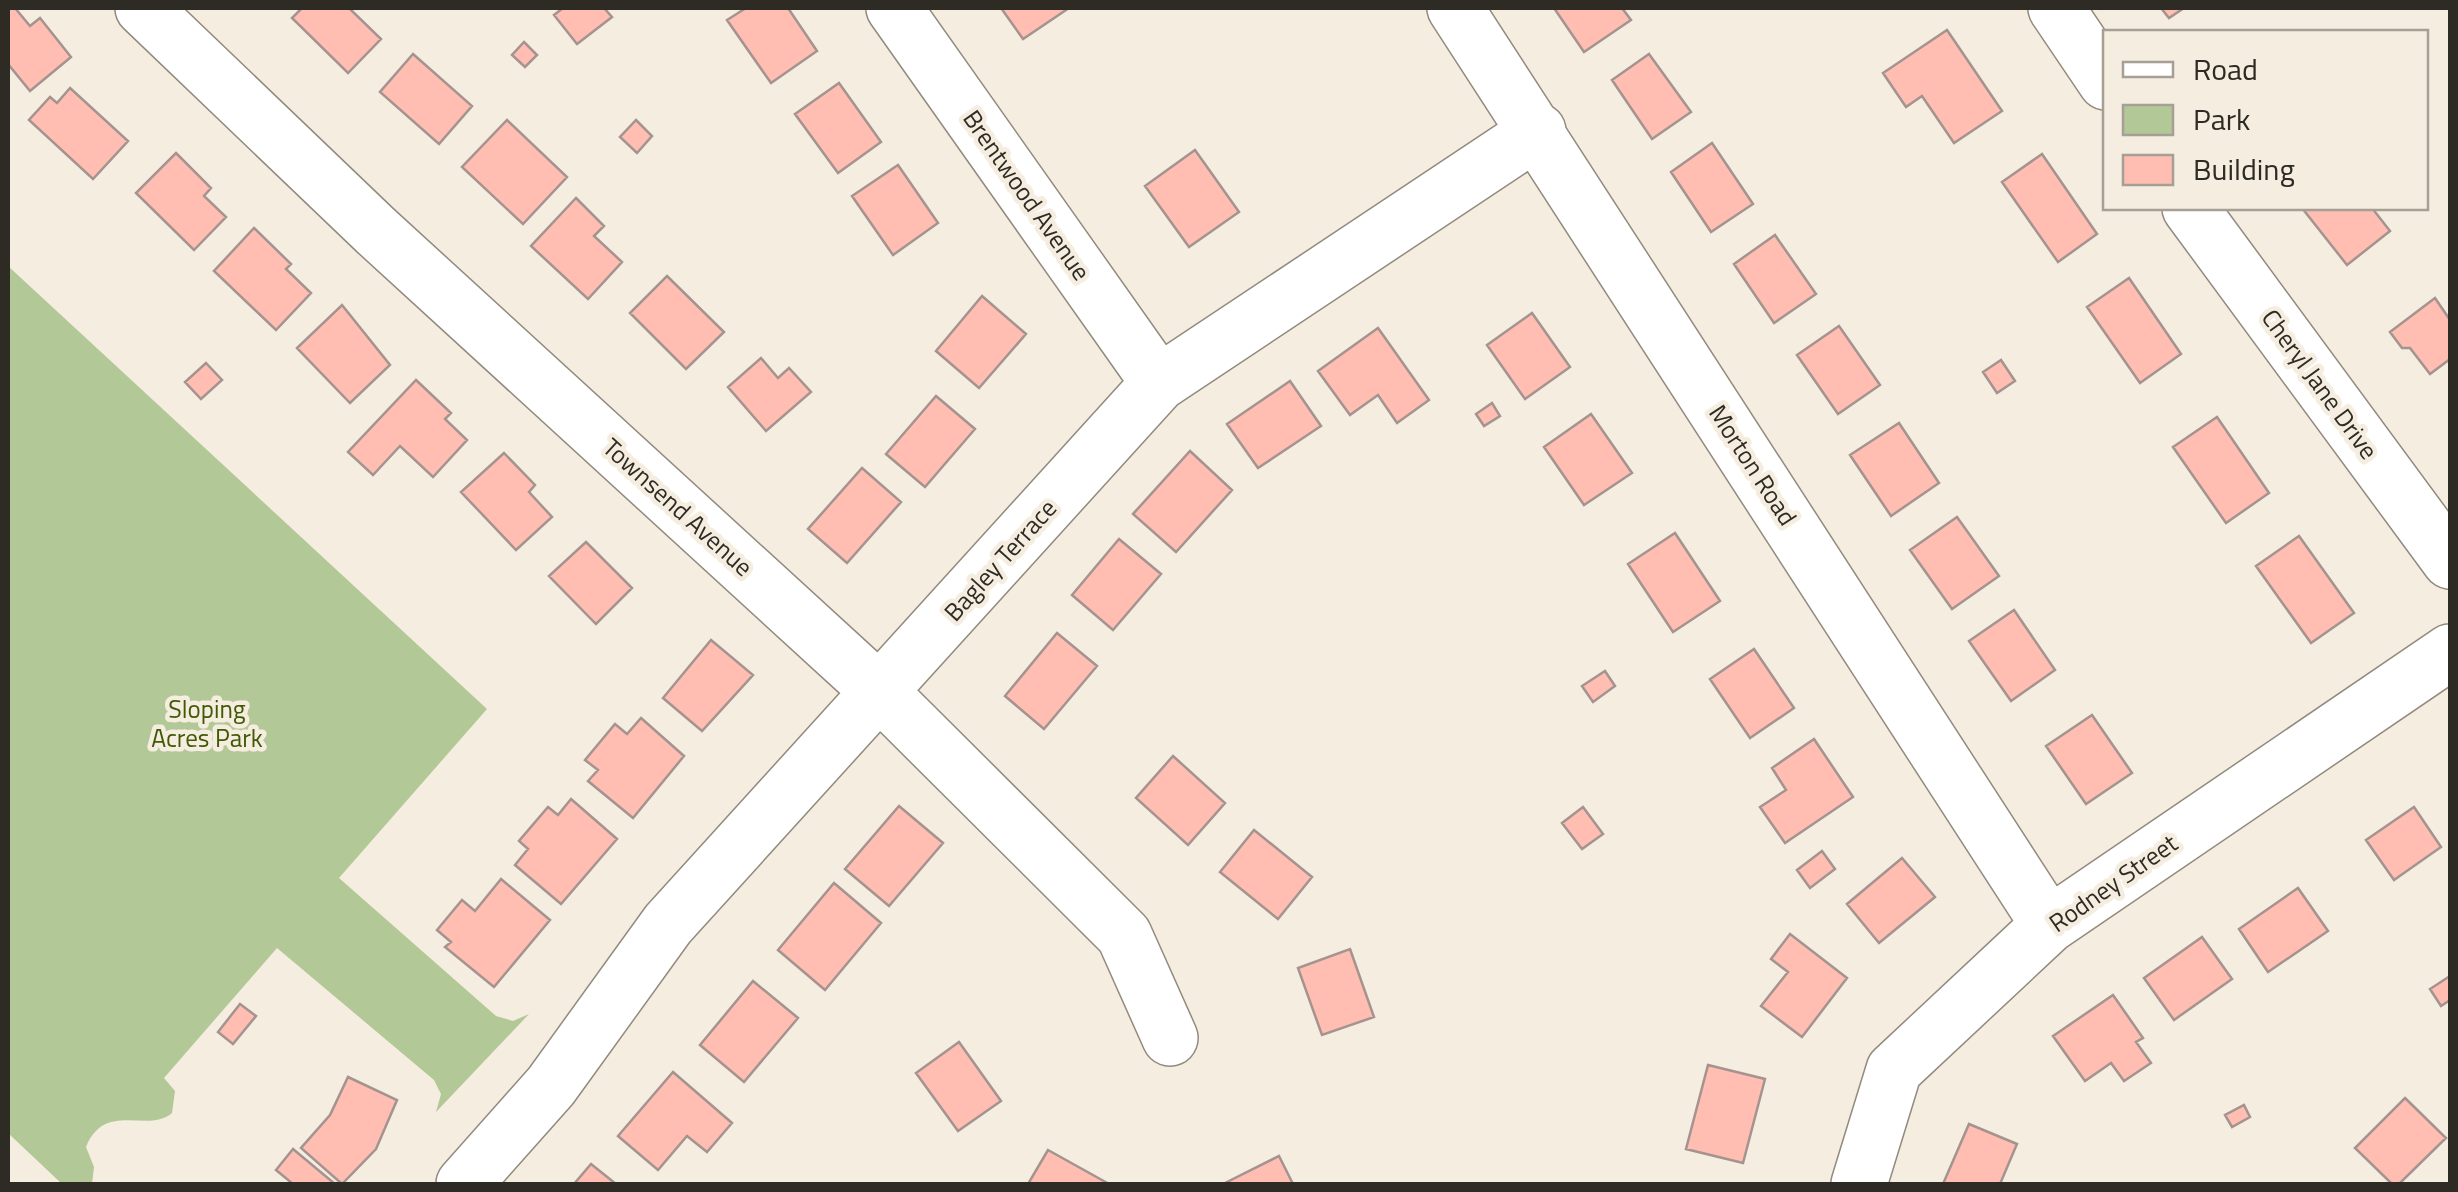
<svg xmlns="http://www.w3.org/2000/svg" width="2458" height="1192" viewBox="0 0 2458 1192" font-family="'Titillium Web',sans-serif">
<style>
.green{fill:#b3c897}
.building{fill:#ffbeb1;stroke:#a4938f;stroke-width:2.5}
.lines{fill:none;stroke-linecap:round;stroke-linejoin:round}
.minor-casing{stroke:#928a7e;stroke-width:58}
.minor{stroke:#fff;stroke-width:55}
.labels{text-anchor:middle;stroke-width:9;stroke-linejoin:round;paint-order:stroke}
.street-label{font-size:25px;fill:#2e2b25;stroke:#f5eddf}
.park-label{font-size:25px;fill:#3f5904;stroke:#f5eddf}
</style>
<rect width="100%" height="100%" fill="#f5eddf"/>
<path class="green" d="M8,266L487,709L339,878L496,1016L513,1021L529,1014L436,1112L441,1094L434,1080L277,948L164,1078L175,1091L172,1113C148,1134 105,1100 86,1147L94,1167L92,1184H62L8,1133Z"/>
<path class="building" d="M8,8H15L30,26L40,18L71,57L30,91L8,64Z
M302,8H349L381,39L348,73L292,18Z
M563,8H604L612,17L577,44L554,15Z
M746,8H788L817,51L771,83L727,20Z
M1001,8H1069L1023,39Z
M1554,8H1622L1631,20L1584,52Z
M2161,8H2184L2169,18Z
M1947,30L2002,111L1954,143L1922,96L1906,107L1883,73Z
M524,42L537,55L525,67L512,55Z
M413,54L472,106L439,144L380,92Z
M1649,54L1691,112L1652,139L1612,80Z
M839,83L881,142L838,173L795,114Z
M70,88L128,141L93,179L29,120L50,97L57,103Z
M507,120L567,177L523,224L462,167Z
M636,120L652,136L637,153L620,137Z
M1712,143L1753,204L1711,232L1671,172Z
M1195,150L1239,212L1189,247L1145,186Z
M176,153L211,188L204,196L226,217L194,250L136,193Z
M2042,154L2097,234L2058,262L2002,182Z
M898,165L938,223L893,255L852,196Z
M576,198L604,226L594,236L622,262L588,299L531,246Z
M2302,208H2372L2390,231L2347,265Z
M254,228L291,264L286,269L311,293L276,330L214,271Z
M1775,235L1816,294L1774,323L1734,264Z
M667,276L724,332L686,369L630,313Z
M2129,278L2181,354L2140,383L2087,307Z
M982,296L1026,334L979,388L936,351Z
M2435,298L2450,320V359L2430,374L2410,348H2402L2390,332Z
M342,305L390,365L350,403L297,348Z
M1532,313L1570,367L1525,399L1487,345Z
M1839,326L1880,385L1838,414L1797,355Z
M1378,328L1429,400L1397,423L1378,395L1350,415L1318,371Z
M761,358L778,378L789,368L811,392L766,431L728,387Z
M2001,360L2015,381L1997,393L1983,372Z
M206,363L222,380L201,399L185,382Z
M416,380L451,413L445,419L467,440L433,477L400,446L373,475L348,452Z
M1290,381L1321,426L1258,468L1227,424Z
M936,396L975,429L925,487L886,454Z
M1492,403L1500,416L1484,426L1476,414Z
M1591,414L1632,473L1584,505L1544,447Z
M2217,417L2269,493L2226,523L2173,447Z
M1899,423L1939,483L1891,516L1850,455Z
M1190,451L1232,490L1176,552L1133,514Z
M504,453L535,485L529,492L552,517L516,550L461,492Z
M862,468L901,502L847,563L808,529Z
M1957,517L1999,576L1952,609L1910,550Z
M1675,533L1720,601L1673,632L1628,564Z
M2299,536L2354,613L2311,643L2256,566Z
M1119,539L1161,574L1113,630L1072,595Z
M586,542L632,588L596,624L549,576Z
M2014,610L2055,670L2011,701L1969,641Z
M1057,633L1097,666L1044,729L1005,696Z
M711,640L753,675L702,731L663,698Z
M1754,649L1794,708L1750,738L1710,679Z
M1605,671L1615,686L1593,702L1582,686Z
M2092,715L2132,773L2086,804L2046,746Z
M641,718L684,756L633,818L588,781L598,770L585,760L615,724L627,734Z
M1814,739L1853,797L1785,843L1760,807L1786,790L1772,768Z
M1173,756L1225,803L1188,845L1136,798Z
M571,799L617,839L561,904L515,865L528,849L519,841L548,807L558,815Z
M899,806L943,843L889,906L845,869Z
M1583,807L1603,834L1582,849L1562,823Z
M2414,807L2441,847L2394,880L2366,840Z
M1254,830L1312,877L1278,919L1220,872Z
M1822,851L1835,869L1810,888L1797,870Z
M1902,858L1935,897L1879,943L1847,904Z
M501,879L550,920L494,987L445,947L451,942L437,930L462,900L475,911Z
M834,883L881,923L825,990L778,950Z
M2298,888L2328,931L2268,972L2239,929Z
M1790,934L1847,978L1802,1037L1761,1006L1788,972L1771,959Z
M2202,937L2232,979L2174,1020L2144,978Z
M1350,949L1374,1017L1322,1035L1298,968Z
M2450,976V1000L2441,1006L2430,989Z
M753,981L798,1018L744,1082L700,1045Z
M2113,995L2143,1038L2136,1042L2151,1063L2124,1081L2111,1063L2085,1081L2053,1036Z
M240,1004L256,1016L233,1044L218,1032Z
M959,1042L1001,1101L958,1131L916,1073Z
M1708,1065L1765,1079L1743,1163L1686,1149Z
M673,1072L732,1123L707,1152L687,1136L658,1170L618,1136Z
M348,1077L397,1100L376,1149L342,1184L301,1148L330,1115Z
M2405,1098L2446,1138L2399,1184H2392L2355,1148Z
M2244,1105L2250,1117L2232,1127L2225,1115Z
M1969,1124L2017,1144L2000,1184H1943Z
M293,1149L335,1184H293L276,1170Z
M1048,1150L1109,1184H1028Z
M1279,1156L1293,1184H1223Z
M591,1164L616,1184H574Z"/>
<g class="lines">
<defs>
<path id="minor" d="M143,8L376,231L881,693L1124,935L1170,1038
M894,8L1159,383
M1455,8L2049,925
M2056,8L2106,82
M2190,208L2450,561
M464,1184L551,1086L668,924L1159,383L1538,131
M1859,1184L1894,1070L2049,925L2450,652"/>
</defs>
<use href="#minor" class="minor-casing"/>
<use href="#minor" class="minor"/>
</g>
<g class="labels">
<g class="street-label">
<text transform="translate(1027 195) rotate(55)" y="9">Brentwood Avenue</text>
<text transform="translate(2320 384) rotate(54)" y="9">Cheryl Jane Drive</text>
<text transform="translate(1753 465) rotate(57)" y="9">Morton Road</text>
<text transform="translate(678 507) rotate(42)" y="9">Townsend Avenue</text>
<text transform="translate(1000 560) rotate(-48)" y="9">Bagley Terrace</text>
<text transform="translate(2113 883) rotate(-35)" y="9">Rodney Street</text>
</g>
<g class="park-label">
<text x="207" y="718">Sloping<tspan x="207" dy="29">Acres Park</tspan></text>
</g>
</g>
<rect width="2458" height="1192" fill="none" stroke="#2e2b25" stroke-width="20"/>
<rect x="2103" y="30" width="325" height="180" fill="#f5eddf" stroke="#a59f95" stroke-width="2.5"/>
<rect x="2123" y="62" width="50" height="15" fill="#ffffff" stroke="#a59f95" stroke-width="2.5"/>
<text x="2193" y="80" font-size="30" fill="#2e2b25">Road</text>
<rect x="2123" y="105" width="50" height="30" fill="#b3c897" stroke="#a59f95" stroke-width="2.5"/>
<text x="2193" y="130" font-size="30" fill="#2e2b25">Park</text>
<rect x="2123" y="155" width="50" height="30" fill="#ffbeb1" stroke="#a59f95" stroke-width="2.5"/>
<text x="2193" y="180" font-size="30" fill="#2e2b25">Building</text>
</svg>
